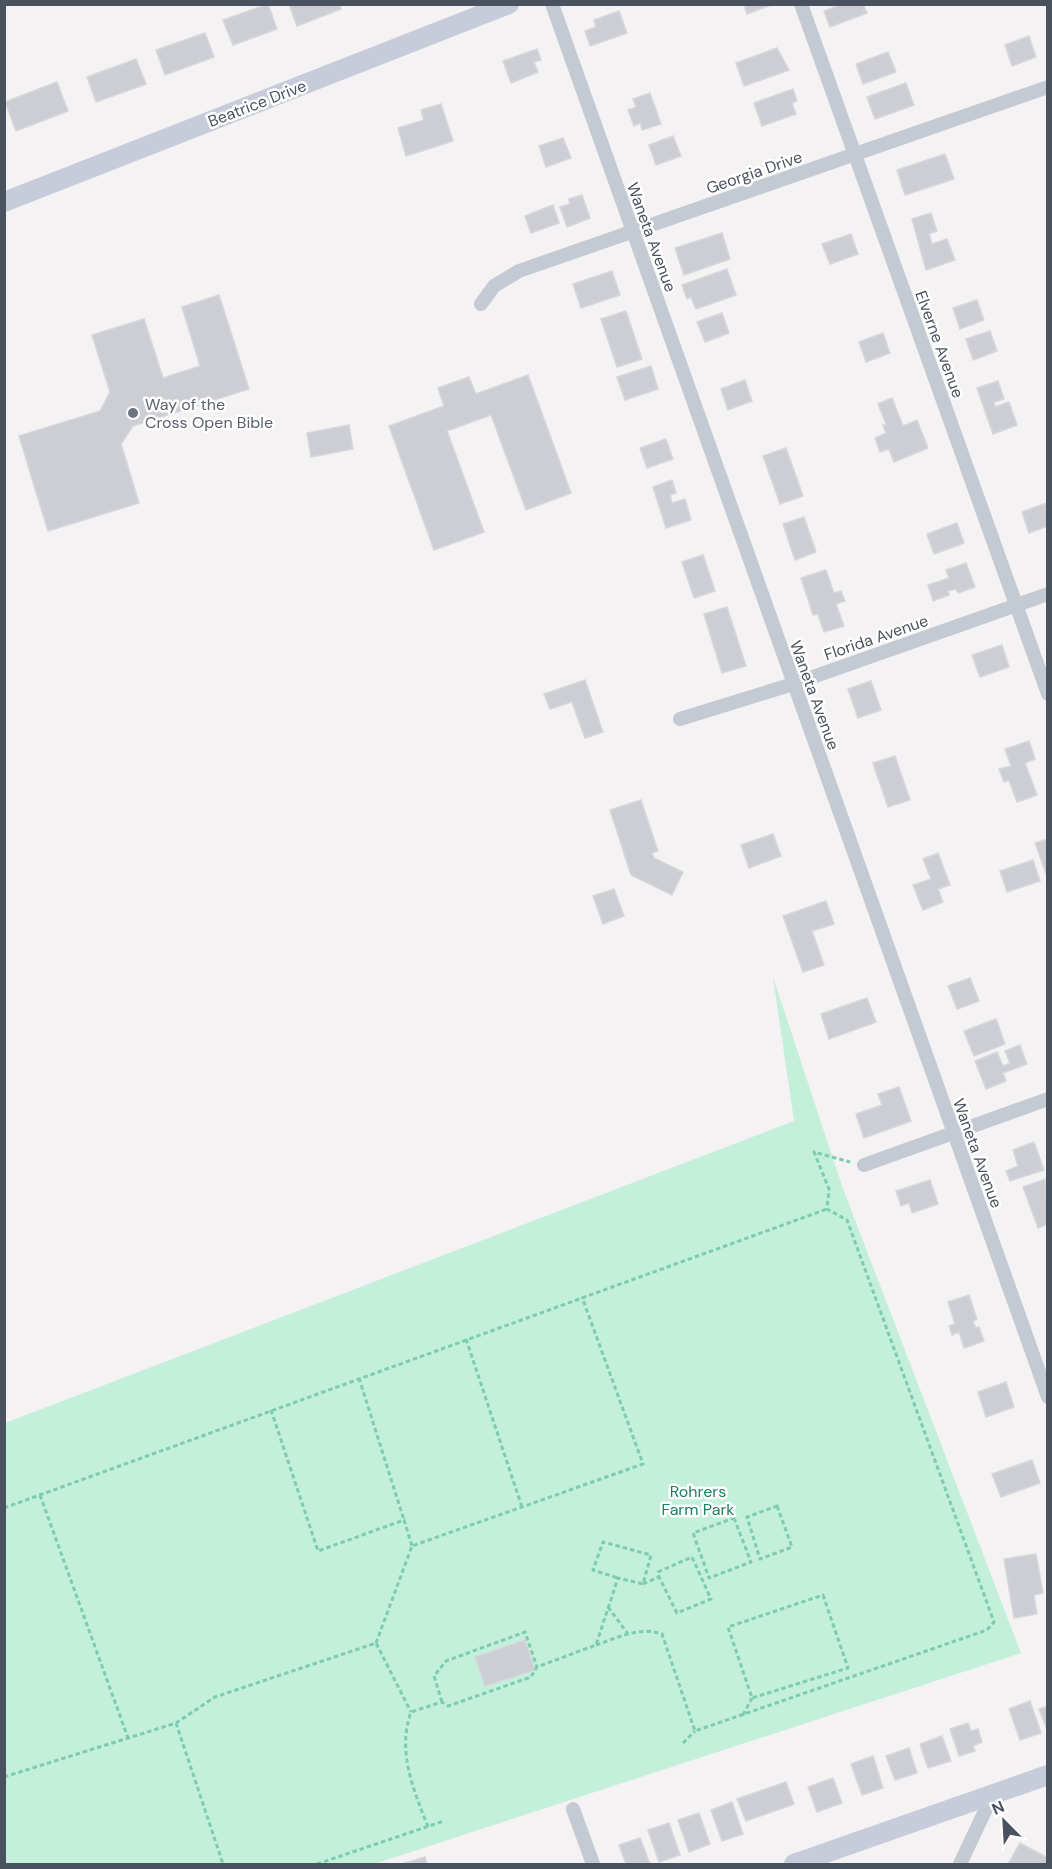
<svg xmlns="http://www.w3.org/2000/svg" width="1052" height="1869" viewBox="0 0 1052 1869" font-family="'DM Sans',sans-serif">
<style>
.green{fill:#c4efdb}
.building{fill:#ccced4;stroke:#d6d7dd;stroke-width:1.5}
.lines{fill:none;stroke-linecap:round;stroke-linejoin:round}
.path{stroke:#7cccb1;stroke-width:3;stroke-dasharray:4.5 3;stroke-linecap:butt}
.street{stroke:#c4cad3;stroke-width:14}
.secondary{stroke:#c6ccd9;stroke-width:20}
.worship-dot{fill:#6b7280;stroke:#fff;stroke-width:2}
.labels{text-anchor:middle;stroke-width:5;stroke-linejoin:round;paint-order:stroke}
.street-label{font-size:16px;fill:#4a525f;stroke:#fff}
.worship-label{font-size:16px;fill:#5b616d;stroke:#fff;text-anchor:start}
.park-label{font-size:16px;fill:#1b805d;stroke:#fff}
</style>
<rect width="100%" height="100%" fill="#f4f2f2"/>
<path class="green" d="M773,977L842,1186L1021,1653L374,1864H5V1423L794,1121Z"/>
<path class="building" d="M268,4L277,29L233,45L223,20Z
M289,4H339L341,9L297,26Z
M744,4H771V5L747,14Z
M843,4H863L867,13L830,27L824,11Z
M619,11L627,33L590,46L585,31L596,27L594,20Z
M205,33L214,57L165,75L156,50Z
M1029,36L1036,57L1012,66L1005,45Z
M777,48L789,70L744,86L736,63Z
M537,49L541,60L534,62L538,72L511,83L503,61Z
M888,52L896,72L863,84L856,64Z
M136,59L146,84L96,102L87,77Z
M57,82L68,111L16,131L5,102Z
M906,83L914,105L875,119L867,97Z
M793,89L797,101L792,103L796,114L762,126L754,103Z
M650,93L661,124L642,130L640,123L634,126L628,110L636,107L633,99Z
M441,104L453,141L406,156L398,128L424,120L421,110Z
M673,136L681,156L656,165L649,145Z
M563,138L571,158L546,167L539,146Z
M945,154L954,179L905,195L897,170Z
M582,195L590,218L567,227L560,207L570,204L569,199Z
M553,205L559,223L531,233L525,216Z
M931,213L937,231L929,234L932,244L947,239L955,260L926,270L912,219Z
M722,233L730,259L684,275L675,248Z
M851,234L858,254L830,264L822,244Z
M727,269L736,295L696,309L691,297L687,299L682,285Z
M612,271L620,295L581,308L573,284Z
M219,295L249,389L133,426L121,444L139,503L48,531L19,436L100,411L110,392L92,335L144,319L163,378L200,366L182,307Z
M977,300L984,320L960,329L953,308Z
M626,311L642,359L617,367L601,319Z
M722,313L729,333L705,342L697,322Z
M990,331L997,351L973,360L966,339Z
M883,333L890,353L866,362L859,342Z
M651,366L658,389L625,400L617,377Z
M528,375L571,493L526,510L491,415L447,431L484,532L434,550L389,426L444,406L438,388L469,377L476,394Z
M745,380L752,401L728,410L721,389Z
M998,381L1004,399L994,402L995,407L1009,402L1017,425L993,434L977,388Z
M892,398L903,426L917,420L928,448L894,462L889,449L880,452L875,438L886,433L883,425L886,424L878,404Z
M349,425L353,449L311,457L307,433Z
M666,439L673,459L647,468L640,448Z
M786,448L803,496L780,504L763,456Z
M672,480L676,493L670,495L672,503L685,499L691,520L666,528L653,487Z
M1046,503L1048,526L1029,533L1022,512Z
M804,517L816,552L795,560L783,524Z
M957,523L964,543L934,554L927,534Z
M703,555L715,591L694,598L682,562Z
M966,563L975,587L958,593L956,589L948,591L949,595L933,601L928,585L949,578L946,570Z
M826,570L834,593L841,591L845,601L836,604L844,626L824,632L818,614L813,615L801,578Z
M727,607L746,666L722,673L704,614Z
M1002,645L1009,667L980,677L972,655Z
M585,680L603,732L585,738L572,702L550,709L544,694Z
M871,681L881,710L858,718L848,689Z
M1029,741L1035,759L1025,763L1037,795L1017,802L1009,780L1004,782L999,769L1011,766L1005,749Z
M895,756L910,800L888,807L873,763Z
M641,800L658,851L652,853L654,858L683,872L672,895L631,875L610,810Z
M773,834L781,856L749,868L741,845Z
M1048,839V876H1047L1035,843Z
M938,853L950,885L938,889L943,902L923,910L913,885L931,879L923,859Z
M1033,860L1040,881L1007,892L1000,871Z
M614,889L624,916L603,924L593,896Z
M826,901L834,924L812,931L824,965L803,972L783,916Z
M970,978L979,1001L957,1009L948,986Z
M867,998L876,1022L829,1039L821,1014Z
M996,1019L1005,1044L974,1056L964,1031Z
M1020,1045L1027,1064L1003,1073L1006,1081L986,1089L975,1061L997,1052L1003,1066L1010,1063L1005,1051Z
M899,1087L911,1121L864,1138L856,1114L882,1105L878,1094Z
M1034,1142L1044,1170L1010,1181L1006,1171L1018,1166L1013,1150Z
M1045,1179L1048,1224L1038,1228L1023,1187Z
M930,1180L938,1204L912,1213L909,1203L901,1206L896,1191Z
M969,1295L977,1319L973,1321L976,1328L979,1327L984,1341L964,1348L959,1332L952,1335L949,1326L955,1324L948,1302Z
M1006,1382L1014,1407L986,1417L978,1392Z
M1032,1460L1040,1483L1001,1497L992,1474Z
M1036,1554L1043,1593L1034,1595L1037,1614L1014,1618L1004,1559Z
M525,1640L535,1670L485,1686L475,1657Z
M1030,1701L1041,1733L1020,1740L1009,1709Z
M1048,1706V1732L1039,1709Z
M968,1723L971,1731L978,1729L982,1742L973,1746L975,1751L959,1756L950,1729Z
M942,1736L951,1761L928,1768L920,1744Z
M909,1748L917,1773L895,1780L886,1756Z
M873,1756L883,1788L862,1795L851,1764Z
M833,1778L842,1803L817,1812L808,1787Z
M786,1782L794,1804L746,1821L737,1799Z
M732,1802L743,1834L722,1841L711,1810Z
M699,1813L710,1844L689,1852L678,1820Z
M669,1823L680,1855L659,1862L648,1830Z
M640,1838L650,1864H626L619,1845Z
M1020,1843L1048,1858V1864H1008Z
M425,1857L427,1864H402Z"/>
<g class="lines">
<path class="path" d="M466,1339L522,1507
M359,1378L404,1520
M271,1410L318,1551L404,1520L412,1546
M40,1495L128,1738
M777,1506L792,1547L760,1559L747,1517Z
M4,1508L827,1209
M734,1518L751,1562L709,1578L693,1533Z
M643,1584L659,1577L658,1572L692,1557L711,1599L677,1613L659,1577
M823,1595L848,1668L752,1698L728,1627Z
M608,1607L628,1634
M376,1643L412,1546L643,1464L582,1297
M596,1645C617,1638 640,1626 662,1634L695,1731L987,1630L994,1622L847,1220L827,1209L829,1189L814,1152L850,1162
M442,1702L434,1676L446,1661L525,1632L537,1667
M743,1715L752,1698
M176,1723L223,1864
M683,1743L695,1731
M4,1777L176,1723L215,1697L376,1643L411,1712
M428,1827C413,1788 397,1752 411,1712L442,1702L448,1706L531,1677L537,1667L596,1645L618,1578L643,1584L651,1555L603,1542L593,1570L618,1578
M317,1864L444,1821"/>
<path class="street" d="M552,4L1048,1397
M801,4L1048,694
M481,304L494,286L519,271L1048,87
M680,719L793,684L1048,594
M864,1165L1048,1099
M573,1809L593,1864
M960,1864L993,1794"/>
<path class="secondary" d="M4,202L509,4
M794,1864L1048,1775"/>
</g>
<circle class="worship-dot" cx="133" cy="413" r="6"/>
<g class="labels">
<g class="street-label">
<text transform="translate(257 103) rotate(-21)" y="6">Beatrice Drive</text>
<text transform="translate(754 172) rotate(-19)" y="6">Georgia Drive</text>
<text transform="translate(652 237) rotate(70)" y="6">Waneta Avenue</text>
<text transform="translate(940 344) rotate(70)" y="6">Elverne Avenue</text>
<text transform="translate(876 637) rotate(-19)" y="6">Florida Avenue</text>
<text transform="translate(815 695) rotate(70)" y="6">Waneta Avenue</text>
<text transform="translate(978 1153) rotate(70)" y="6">Waneta Avenue</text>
</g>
<g class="worship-label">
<text x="145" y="410">Way of the<tspan x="145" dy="18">Cross Open Bible</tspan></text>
</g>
<g class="park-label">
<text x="698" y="1497">Rohrers<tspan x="698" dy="18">Farm Park</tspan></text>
</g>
</g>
<rect width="1052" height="1869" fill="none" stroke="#4a525f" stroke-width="12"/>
<g transform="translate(1004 1821) rotate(336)" stroke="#ffffff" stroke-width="4.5" paint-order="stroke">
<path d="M0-4.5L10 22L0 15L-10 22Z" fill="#4a525f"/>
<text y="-9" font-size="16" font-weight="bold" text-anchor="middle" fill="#4a525f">N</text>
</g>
</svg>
